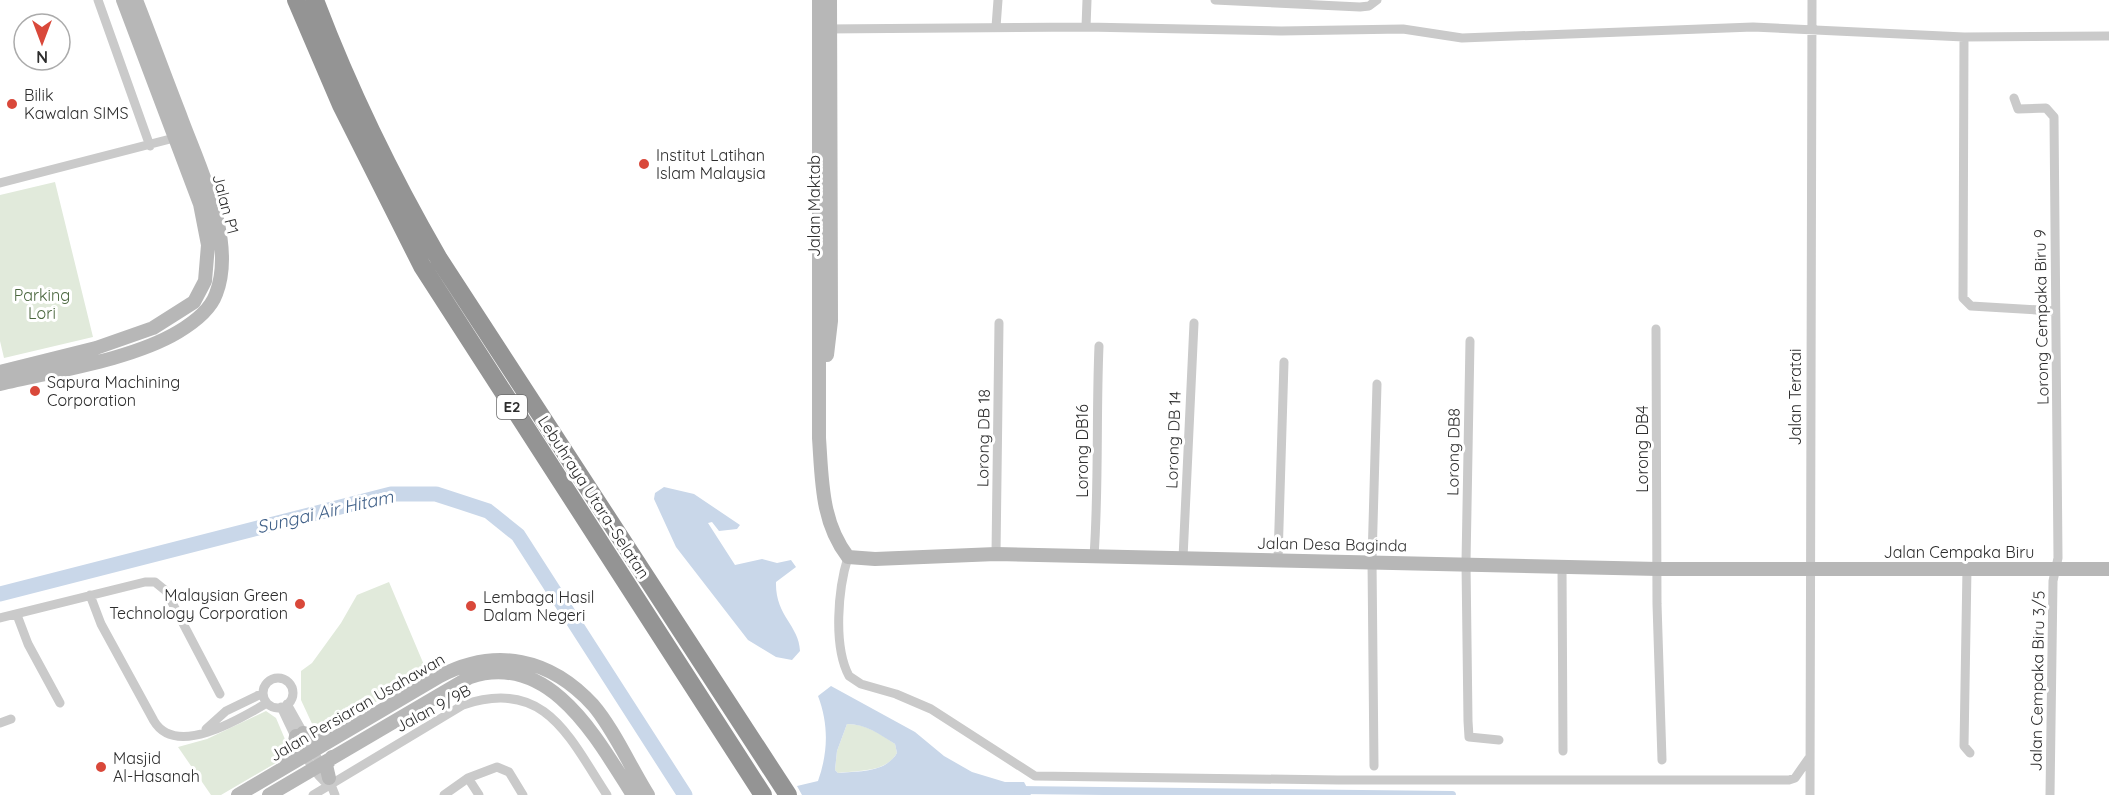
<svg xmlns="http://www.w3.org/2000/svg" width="2109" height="795" viewBox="0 0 2109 795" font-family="Quicksand,sans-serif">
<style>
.green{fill:#e1eadb}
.water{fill:#c9d7e9;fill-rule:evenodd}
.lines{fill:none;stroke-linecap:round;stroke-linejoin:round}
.canal{stroke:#c9d7e9;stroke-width:8}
.river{stroke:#c9d7e9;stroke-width:15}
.street{stroke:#cacaca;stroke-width:9}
.secondary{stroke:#b7b7b7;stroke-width:14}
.highway{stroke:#949494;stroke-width:18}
.poi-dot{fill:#d9483a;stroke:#fff;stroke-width:2}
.labels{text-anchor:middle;stroke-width:6;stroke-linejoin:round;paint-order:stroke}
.shield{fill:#fff;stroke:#6c6c6c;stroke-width:1.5}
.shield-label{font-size:15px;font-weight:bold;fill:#2d2d2d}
.poi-label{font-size:16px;fill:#2d2d2d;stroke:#fff;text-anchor:start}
.street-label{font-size:16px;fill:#2d2d2d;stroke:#fff}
.park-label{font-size:16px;fill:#4a663e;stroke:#fff}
.water-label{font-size:18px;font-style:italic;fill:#416189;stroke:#fff}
</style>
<rect width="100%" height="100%" fill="#fff"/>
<path class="green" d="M55,182L93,337L4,358L0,341V195Z
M389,582L427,672L331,728H314L301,700V671L312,663L341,623L357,595Z
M266,711L276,718L287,744L281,760L221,795H211L178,747L207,739Z
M847,724C866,724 879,733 895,744L897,753C885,773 860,770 838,773L835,770L837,751Z"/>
<path class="water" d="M664,487L694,494L740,525L737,529L719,531L712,522L708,523L735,565L762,559L777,563L791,560L796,567L776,582C775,616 799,625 800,651L792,660L776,657L748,640L676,547L654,499L655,493Z
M831,686L915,732L944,756L972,772L1005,782H1024L1031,795H802L797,786L818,781C828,753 829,725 818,696ZM847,724C866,724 879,734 895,744L897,753C885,773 860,771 838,773L835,770L837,751Z"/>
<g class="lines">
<path class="canal" d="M1018,790L1452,795"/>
<path class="river" d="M0,594L391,494H436L488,511L518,535L685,795"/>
<path class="street" d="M98,0L150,146
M1215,0L1360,7L1369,6L1377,0
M996,27L998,0
M1086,27L1087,0
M825,29L1086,27L1281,31L1403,29L1462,38L1753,27L1964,37L1963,298L1971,306L2055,311
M1964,37L2109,36
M2014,98L2018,109L2046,108L2054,117L2058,558L2053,581L2050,795
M0,183L178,137
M1656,329L1657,604L1662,760
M1470,341L1466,563L1468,721L1469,737L1499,740
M996,554L999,323
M1094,556C1099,486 1096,416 1099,346
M848,557C838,589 833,646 849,676L861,684L896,694L931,709L1035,776L1338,780H1789L1795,778L1809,758
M1183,558L1194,323
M1278,559L1284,362
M1562,566L1563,751
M1967,568L1964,746L1970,753
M90,595L101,624L154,721C176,758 240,719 267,703
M17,615L28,644L60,703
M0,618L145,582H155L166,591L220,694
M263 693a15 15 0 1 1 30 0a15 15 0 1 1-30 0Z
M287,704L323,768
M281,707C292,729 310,773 329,785
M0,723L11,719
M206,729L226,711L263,693
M1374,766L1372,560L1377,384
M468,778L479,795
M329,780L335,795
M313,795L463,705C545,677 569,737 607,795
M444,795L468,778L497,767L509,772L523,795
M1810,795L1812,0"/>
<path class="secondary" d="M819,0V438C822,480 821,522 848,557L875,559L996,554L1658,569H2109
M827,355L831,321L830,0
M0,372L96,348L153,328L194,302L205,281L208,245L200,204L123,0
M0,384C54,371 131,360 178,332C193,323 210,311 216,294C237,240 198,165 180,115C165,77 151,38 136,0
M303,733L318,738L336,737
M285,767L293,752L296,736
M329,778L326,765L332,757
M238,795L440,676C496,647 550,658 593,705C613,728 631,768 648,795
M269,795L470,677C551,650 598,741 633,795"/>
<path class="highway" d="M296,0L341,105L422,266L763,795
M315,0C349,90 391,176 439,259L788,795"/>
</g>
<g class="poi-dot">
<circle cx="12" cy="104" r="6"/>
<circle cx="644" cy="164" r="6"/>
<circle cx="35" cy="391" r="6"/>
<circle cx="300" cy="604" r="6"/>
<circle cx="471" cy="606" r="6"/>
<circle cx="101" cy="767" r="6"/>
</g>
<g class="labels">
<rect class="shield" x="497" y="395" width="30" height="24" rx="4.5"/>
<g class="shield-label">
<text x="512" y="412">E2</text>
</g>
<g class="poi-label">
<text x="24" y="101">Bilik<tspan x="24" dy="18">Kawalan SIMS</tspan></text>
<text x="656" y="161">Institut Latihan<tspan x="656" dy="18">Islam Malaysia</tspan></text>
<text x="47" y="388">Sapura Machining<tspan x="47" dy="18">Corporation</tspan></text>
<text x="288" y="601" text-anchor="end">Malaysian Green<tspan x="288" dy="18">Technology Corporation</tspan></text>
<text x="483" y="603">Lembaga Hasil<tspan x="483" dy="18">Dalam Negeri</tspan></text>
<text x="113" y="764">Masjid<tspan x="113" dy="18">Al-Hasanah</tspan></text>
</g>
<g class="street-label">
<text transform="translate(226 204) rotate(75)" y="6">Jalan P1</text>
<text transform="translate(814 206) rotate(-90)" y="6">Jalan Maktab</text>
<text transform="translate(2041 317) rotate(-91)" y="6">Lorong Cempaka Biru 9</text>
<text transform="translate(1795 397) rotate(-90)" y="6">Jalan Teratai</text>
<text transform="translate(983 438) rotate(-89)" y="6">Lorong DB 18</text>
<text transform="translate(1173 440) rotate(-88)" y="6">Lorong DB 14</text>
<text transform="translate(1642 449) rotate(-90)" y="6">Lorong DB4</text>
<text transform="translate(1082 451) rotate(-90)" y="6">Lorong DB16</text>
<text transform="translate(1453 452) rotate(-89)" y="6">Lorong DB8</text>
<text transform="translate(594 497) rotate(57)" y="6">Lebuhraya Utara–Selatan</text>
<text transform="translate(1332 544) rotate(1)" y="6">Jalan Desa Baginda</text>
<text x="1959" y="558">Jalan Cempaka Biru</text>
<text transform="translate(2037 681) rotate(-89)" y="6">Jalan Cempaka Biru 3/5</text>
<text transform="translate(357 707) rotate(-30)" y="6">Jalan Persiaran Usahawan</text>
<text transform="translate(433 708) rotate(-28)" y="6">Jalan 9/9B</text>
</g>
<g class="park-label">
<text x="42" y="301">Parking<tspan x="42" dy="18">Lori</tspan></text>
</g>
<g class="water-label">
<text transform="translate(325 512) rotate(-13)" y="6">Sungai Air Hitam</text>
</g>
</g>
<g transform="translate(42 42) rotate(180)"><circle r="28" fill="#ffffff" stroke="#ababab" stroke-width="1.5"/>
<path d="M0-4.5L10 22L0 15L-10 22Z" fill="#d9483a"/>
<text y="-9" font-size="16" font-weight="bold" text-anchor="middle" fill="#2d2d2d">N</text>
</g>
</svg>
